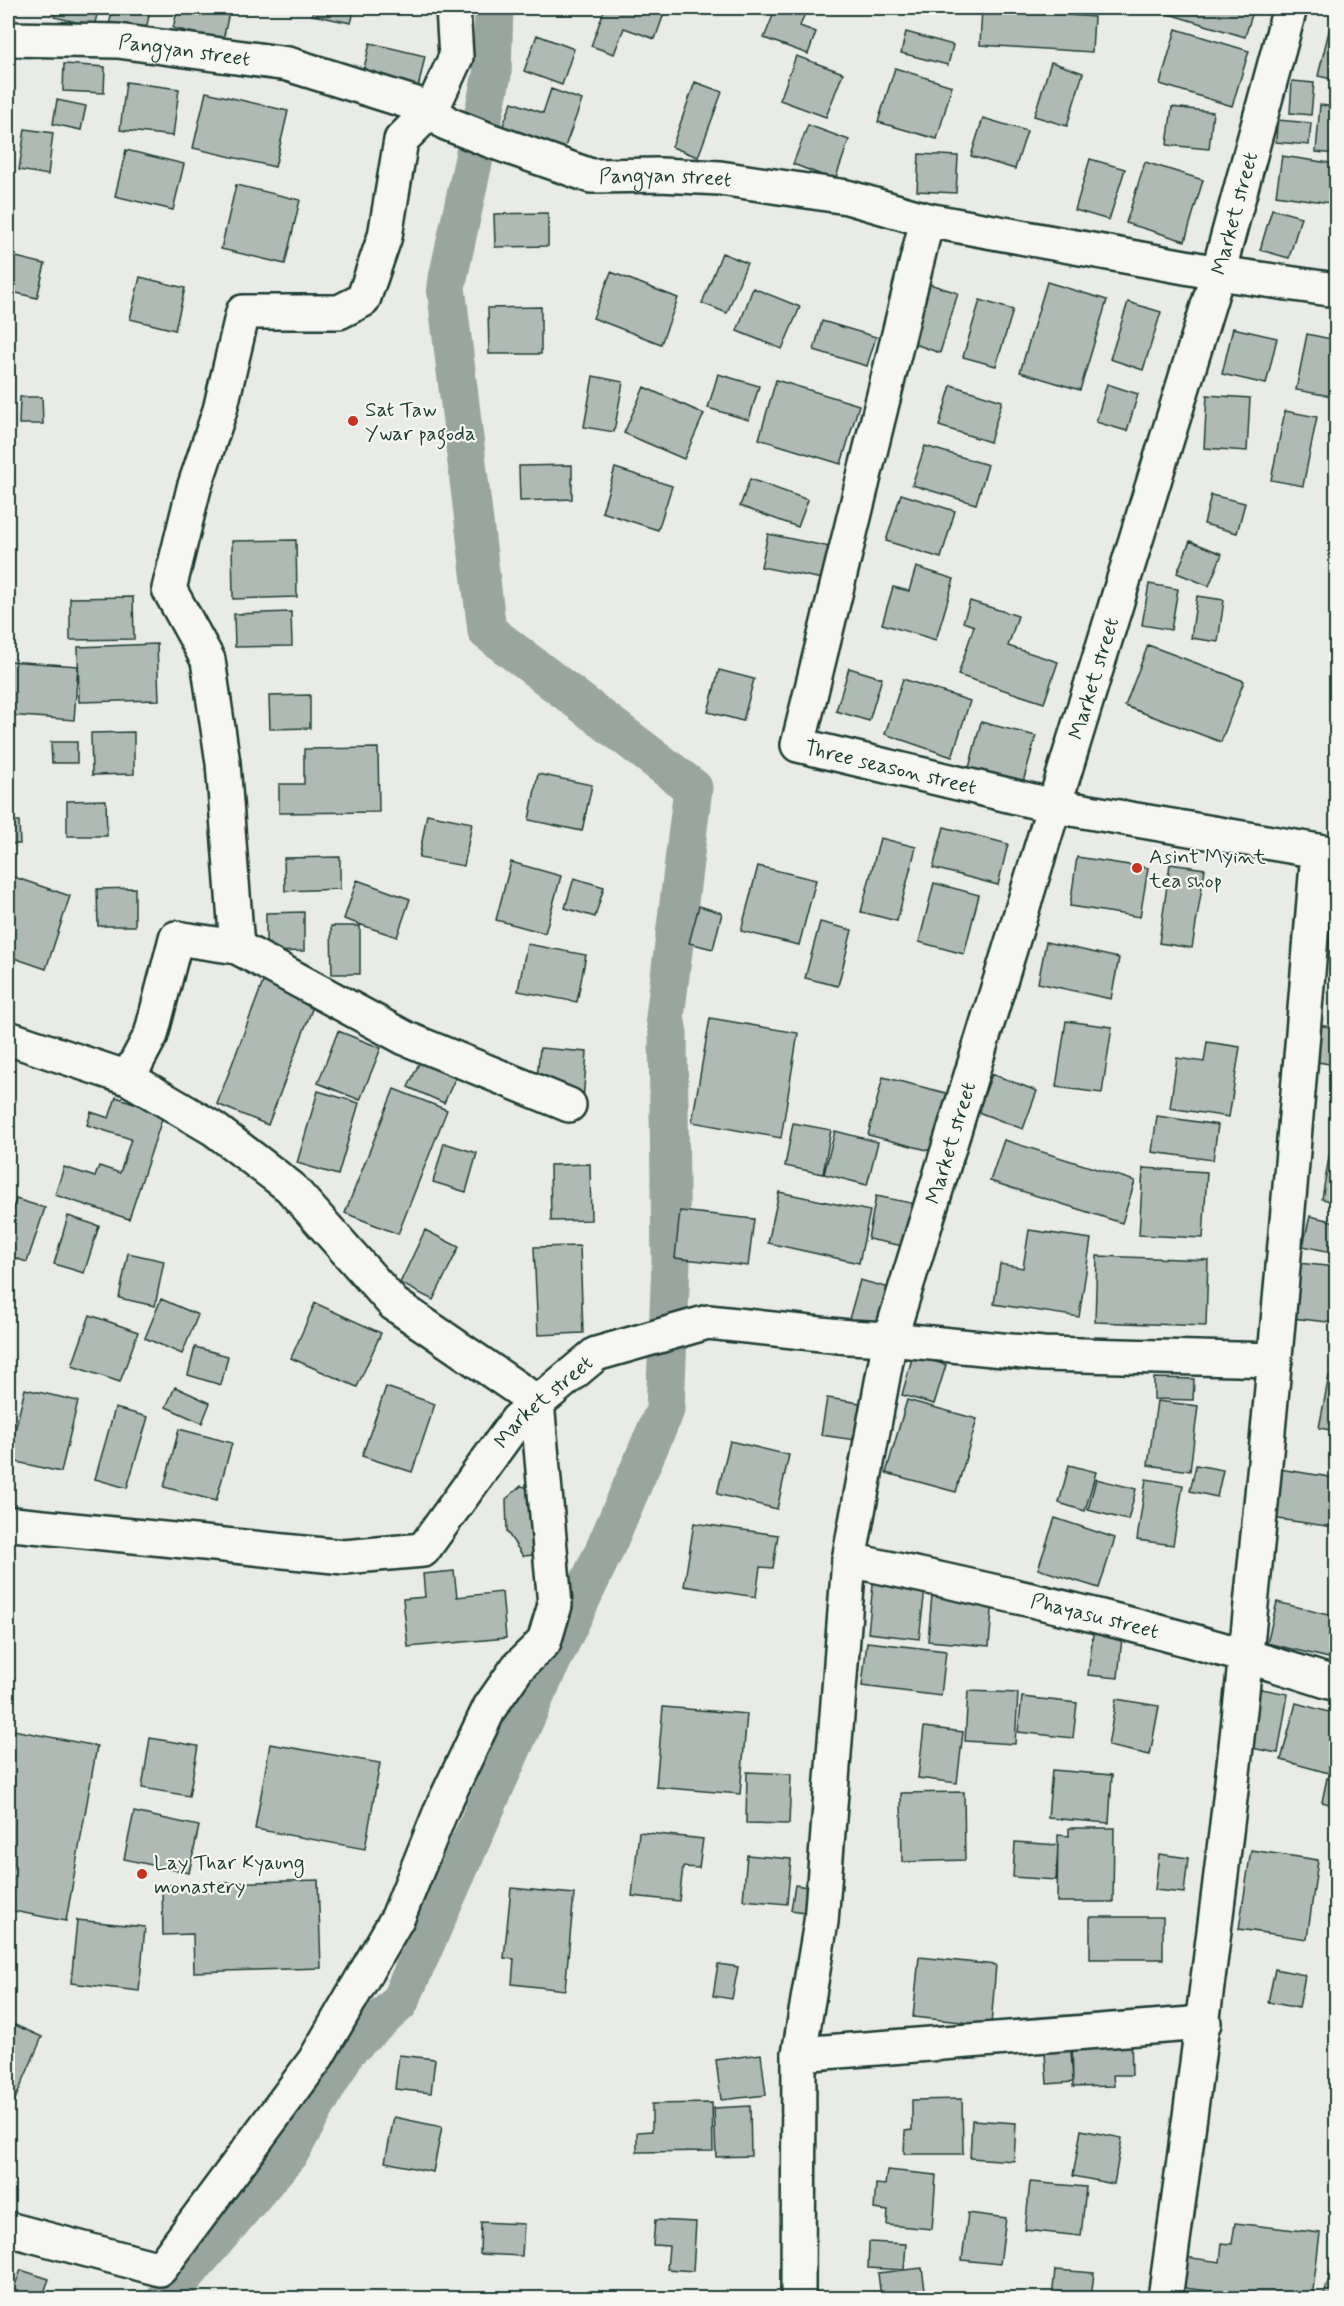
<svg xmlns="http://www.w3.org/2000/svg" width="1344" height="2306" viewBox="0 0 1344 2306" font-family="Mynerve,sans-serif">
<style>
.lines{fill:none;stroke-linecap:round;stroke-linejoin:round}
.canal{stroke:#99a6a0;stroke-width:39}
.building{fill:#b0bab5;stroke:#1f3d34;stroke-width:1.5}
.minor-casing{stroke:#1f3d34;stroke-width:38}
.minor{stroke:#f6f6f2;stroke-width:33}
.poi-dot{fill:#c8321e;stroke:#f6f6f2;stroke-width:2}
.labels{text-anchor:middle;stroke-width:4.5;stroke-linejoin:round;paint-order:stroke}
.street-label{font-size:21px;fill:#1f3d34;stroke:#f6f6f2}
.poi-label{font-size:21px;fill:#1f3d34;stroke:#f6f6f2;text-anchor:start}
</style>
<rect width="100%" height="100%" fill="#e9ebe7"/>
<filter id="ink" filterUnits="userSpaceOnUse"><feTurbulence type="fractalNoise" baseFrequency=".0167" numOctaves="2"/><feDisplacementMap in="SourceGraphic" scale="12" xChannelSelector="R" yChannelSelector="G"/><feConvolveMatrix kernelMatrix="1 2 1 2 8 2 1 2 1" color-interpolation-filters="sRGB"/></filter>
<g filter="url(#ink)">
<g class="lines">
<path class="canal" d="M166,2298L290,2152L347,2050L399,2003L537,1692L603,1553L665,1410L671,1262L668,1033L665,1017L693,788L487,631L446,287L492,75L494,8"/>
</g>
<path class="building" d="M56,8H99L94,26L54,17Z
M113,8H151L145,33L109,25Z
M178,8H230L223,40L173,28Z
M314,8H355L351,23L312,15Z
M605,8H666L655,39L624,28L614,54L591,46Z
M776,8H807L800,26L816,32L808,54L764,38Z
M982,8H1057L1056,14L1094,17L1092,52L980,45Z
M1149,8H1254L1245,37Z
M1331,8H1336V15L1330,14Z
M1330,27L1336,29V80L1318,76Z
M1176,29L1249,51L1232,106L1160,84Z
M906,32L953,45L948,65L901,53Z
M537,35L574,49L562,85L524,71Z
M370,43L425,56L417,93L361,81Z
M796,56L843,73L826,117L780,100Z
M1051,62L1083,73L1067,126L1034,116Z
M64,64L105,67L104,93L63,91Z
M895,68L952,86L937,139L878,122Z
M1292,81L1314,83L1311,115L1290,113Z
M126,82L179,89L173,136L120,130Z
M695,82L722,92L698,157L672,147Z
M551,89L582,100L562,155L500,133L512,102L543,113Z
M206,92L288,111L275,167L193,148Z
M57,100L86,106L81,130L53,124Z
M1320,105L1336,107V154L1316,152Z
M1172,107L1213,112L1209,149L1167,145Z
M983,118L1027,131L1015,169L971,156Z
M1277,120L1311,123L1309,145L1276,142Z
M808,125L849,140L835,180L793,164Z
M25,129L53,133L48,175L19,170Z
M126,150L184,164L173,210L115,196Z
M919,154L958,156L956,193L917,191Z
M1282,156L1336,164L1330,203L1276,195Z
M1090,159L1125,169L1109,220L1075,210Z
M1145,162L1203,180L1185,241L1126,223Z
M236,185L300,200L285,264L221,249Z
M1272,209L1301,217L1289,258L1260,250Z
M548,213V246L495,247L494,214Z
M722,253L747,263L727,313L702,303Z
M12,256L45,264L37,298L8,291V275Z
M611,272L678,298L661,344L593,318Z
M140,277L185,288L175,330L130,319Z
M1047,282L1107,300L1080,390L1020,372Z
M926,283L958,293L940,353L909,342Z
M753,288L800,307L782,349L737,331Z
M980,300L1013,310L996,366L963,357Z
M1128,302L1161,312L1143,370L1110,359Z
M541,307V354H489L488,308Z
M822,321L876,337L867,366L814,350Z
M1233,328L1277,338L1266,384L1222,374Z
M1307,334L1336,340V397L1296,390Z
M718,374L759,386L749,420L708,408Z
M593,376L623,382L614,432L584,427Z
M776,380L859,405L841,464L759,439Z
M1107,384L1138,394L1127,431L1096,422Z
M951,385L1002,401L990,442L939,426Z
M644,387L704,414L684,459L624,433Z
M1207,395L1250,398L1247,451L1204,448Z
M20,397H42L43,424H19Z
M1285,411L1317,417L1303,486L1271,480Z
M925,446L988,465L976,504L912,485Z
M572,465V499L520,501L519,466Z
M615,468L672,486L658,530L602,512Z
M750,479L808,500L798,527L740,506Z
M901,494L955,511L941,558L886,541Z
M1211,495L1245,503L1237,533L1204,524Z
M768,534L830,547L823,579L761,567Z
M296,540L297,597L233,599L232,541Z
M1190,541L1222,554L1209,586L1177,573Z
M916,567L954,579L936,640L882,624L893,587L909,591Z
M1149,584L1178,589L1171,630L1142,625Z
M1197,596L1224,600L1218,642L1191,638Z
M133,597L134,639L70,640V598Z
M970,601L1018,616L1008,646L1058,662L1044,703L958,675L974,626L963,622Z
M291,612L292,646L235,647L234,614Z
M157,644L159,700L79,702L78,647Z
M1148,645L1244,681L1221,742L1125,706Z
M8,661L78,666L74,720L8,715Z
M849,668L882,678L869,721L836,711Z
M719,670L754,679L743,721L708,712Z
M903,679L970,701L952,757L885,734Z
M310,695V728L270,729L269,696Z
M981,722L1036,736L1023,782L969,768Z
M134,732V774L92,775L91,733Z
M51,742H77V763H52Z
M378,748L379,812L279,813V784H304V749Z
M11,773L12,791H8V774Z
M538,774L592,785L582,831L529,820Z
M106,800L107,836H67V801Z
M427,814L472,823L464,866L419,858Z
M8,821H19L20,844H8Z
M944,827L1008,844L998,885L933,868Z
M880,838L916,847L897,921L861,912Z
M340,857V889L285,891L284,858Z
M1077,857L1148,868L1140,917L1070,906Z
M511,862L561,876L545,933L496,920Z
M1170,864L1205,869L1192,948L1159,943Z
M758,866L816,880L799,945L741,931Z
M8,875L70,896L46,969L8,956Z
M574,878L604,887L595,917L565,908Z
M357,880L410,899L397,937L344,919Z
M934,883L979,895L964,954L919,942Z
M135,888V926H98L97,889Z
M699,906L722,913L713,949L689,943Z
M304,912V951L266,952V913Z
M820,922L852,930L838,986L805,978Z
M331,926H360V974H332Z
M1330,929L1336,931V962L1325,960Z
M1046,942L1119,958L1111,999L1038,983Z
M527,944L586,955L577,1002L518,991Z
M265,977L317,996L268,1125L217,1104Z
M710,1018L798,1033L781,1138L692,1122Z
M1066,1021L1112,1027L1102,1093L1056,1087Z
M1305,1023L1336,1028V1065L1299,1059Z
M338,1031L381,1048L360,1100L318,1083Z
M1207,1042L1240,1047L1229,1117L1170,1108L1177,1058L1204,1062Z
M428,1044L463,1061L444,1103L408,1087Z
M540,1048L587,1052L582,1113L534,1109Z
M992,1074L1037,1091L1023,1129L978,1112Z
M883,1077L950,1094L935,1152L868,1135Z
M394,1089L447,1110L398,1234L345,1213Z
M318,1091L359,1103L338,1175L297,1163Z
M116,1097L164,1113L129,1219L55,1195L64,1167L95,1177L99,1166L120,1173L131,1139L87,1125L91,1112L109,1118Z
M1157,1116L1218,1125L1213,1160L1152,1152Z
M793,1123L831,1130L823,1174L785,1166Z
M835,1131L878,1142L867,1185L824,1174Z
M1004,1140L1135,1181L1122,1223L990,1181Z
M444,1143L477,1153L466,1192L433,1182Z
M1331,1145L1336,1146V1202L1322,1199Z
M590,1164L591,1220L551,1221L550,1165Z
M1143,1168L1207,1172L1203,1238L1139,1235Z
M779,1192L870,1211L859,1263L768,1243Z
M876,1196L916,1204L908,1247L868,1239Z
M16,1199L45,1208L27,1262L8,1256V1226Z
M680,1211L754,1219L748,1266L675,1258Z
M68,1216L99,1226L84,1273L54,1264Z
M1310,1216L1336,1222V1253L1303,1246Z
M425,1230L459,1247L433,1300L400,1283Z
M1029,1230L1091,1239L1079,1317L994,1304L1000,1264L1023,1268Z
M580,1246L583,1333L538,1335L534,1247Z
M128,1253L164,1261L155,1306L119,1298Z
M1097,1256L1208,1260L1206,1326L1095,1322Z
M1298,1263L1336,1267V1323L1292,1318Z
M860,1280L893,1289L882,1328L849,1319Z
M161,1299L198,1315L182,1354L145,1338Z
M315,1303L381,1333L357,1387L291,1358Z
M90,1315L138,1332L120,1382L72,1366Z
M195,1347L228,1356L221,1385L188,1375Z
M913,1355L946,1365L934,1404L902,1395Z
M1329,1376L1336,1377V1431L1319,1428Z
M1154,1378L1194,1379L1193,1400L1154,1399Z
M175,1387L210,1403L202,1423L166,1407Z
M386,1387L435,1404L412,1472L362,1456Z
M25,1389L78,1401L61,1472L8,1460Z
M827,1398L860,1403L855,1440L821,1435Z
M907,1400L977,1419L956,1492L886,1473Z
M1157,1401L1198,1406L1190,1471L1148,1465Z
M115,1408L148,1417L127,1488L95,1479Z
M179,1429L232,1443L216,1501L164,1487Z
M730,1441L789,1455L777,1509L717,1494Z
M1069,1465L1096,1472L1085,1511L1059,1503Z
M1196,1465L1223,1470L1217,1497L1190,1491Z
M1279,1469L1336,1478V1501L1333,1527L1272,1518Z
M1096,1479L1136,1489L1128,1520L1088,1510Z
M1146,1479L1183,1485L1173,1545L1137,1540Z
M521,1486L541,1490L546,1554L523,1556L507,1532L506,1499Z
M1055,1518L1115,1538L1099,1588L1038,1569Z
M694,1523L778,1535L773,1568L760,1567L756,1597L684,1586Z
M454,1571L457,1597L502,1592L506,1638L408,1647L403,1599L425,1597L423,1574Z
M874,1575L926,1581L919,1639L868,1633Z
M932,1594L993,1599L989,1646L928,1641Z
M1277,1602L1336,1617V1647L1333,1659L1267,1643Z
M1093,1634L1122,1637L1118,1678L1088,1675Z
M867,1642L946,1651L941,1696L862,1686Z
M1256,1688L1288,1694L1278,1753L1246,1747Z
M968,1691L1018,1693L1015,1744L965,1741Z
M1022,1697L1077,1703L1073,1738L1018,1732Z
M1116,1699L1159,1706L1150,1755L1108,1746Z
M1296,1703L1336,1714V1775L1281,1760Z
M663,1707L747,1714L740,1794L656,1787Z
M924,1727L963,1732L957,1783L918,1778Z
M8,1729L97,1746L66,1921L8,1910Z
M150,1738L198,1746L189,1796L142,1788Z
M270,1744L380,1763L365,1849L255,1829Z
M1052,1770L1112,1775L1109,1823L1048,1818Z
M747,1772L791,1774L789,1824L746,1823Z
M1327,1778L1336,1780V1806L1322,1802Z
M964,1792L965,1860L902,1862L901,1793Z
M134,1812L199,1826L189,1873L124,1859Z
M1069,1828H1114L1113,1902H1057L1058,1835L1069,1836Z
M639,1832L703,1839L699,1868L683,1867L679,1901L632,1896Z
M1015,1842L1058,1845L1056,1880L1013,1877Z
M1251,1850L1318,1860L1307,1939L1239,1929Z
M1159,1854L1188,1858L1184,1893L1155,1890Z
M747,1855L791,1859L787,1904L743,1900Z
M318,1880L321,1968L194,1972L193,1934L163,1935L162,1885Z
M795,1885L815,1888L811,1913L791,1910Z
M511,1888L574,1894L565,1990L512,1984L514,1959L504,1958Z
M1090,1917H1163V1959H1090Z
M77,1920L145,1927L139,1991L71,1983Z
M919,1957L996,1965L991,2025L913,2017Z
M718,1964L738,1967L732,1999L713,1996Z
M1275,1969L1305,1975L1299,2008L1268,2002Z
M8,2022L42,2037L8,2116Z
M1131,2032L1132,2075H1113L1114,2086L1073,2087L1072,2034Z
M1070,2035L1073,2082L1047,2084L1044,2037Z
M761,2054L766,2095L721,2100L716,2060Z
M399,2055L435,2059L431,2093L395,2089Z
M962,2099L963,2154H904L905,2131L912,2130V2100Z
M712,2103L713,2151L637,2152V2132L652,2131V2104Z
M750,2106L751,2156L716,2157L714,2108Z
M394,2117L442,2127L433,2172L385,2162Z
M972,2120L1016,2123L1014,2161L970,2158Z
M1081,2130L1122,2138L1114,2184L1073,2176Z
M887,2170L936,2175L932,2229L887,2225L888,2211L874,2209L876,2184L885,2185Z
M1030,2182L1086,2187L1081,2236L1025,2230Z
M968,2213L1006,2218L1000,2264L962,2260Z
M655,2220L696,2222L693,2271L667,2269L669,2246L653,2245Z
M481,2222L524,2224L522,2256L480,2254Z
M1235,2223L1320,2233L1312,2298H1268L1168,2286L1171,2255L1220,2262L1222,2243L1232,2244Z
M869,2242L906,2244L904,2270L868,2268Z
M1336,2253V2298H1323Z
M922,2268L926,2297L881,2298L878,2273Z
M21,2270L49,2279L42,2298H10Z
M1055,2270L1094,2273L1091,2298H1052Z"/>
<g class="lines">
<defs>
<g id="minor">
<path id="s1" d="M8,39L118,41L288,64L432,109L446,123L489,140L591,176L660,175L720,178L847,197L927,220L1218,273L1336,290"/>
<path id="s2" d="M927,220L798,745L1054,806L1336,854"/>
<path d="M237,947L405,1038L569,1105"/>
<path d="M8,1038L128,1078L214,1129L290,1187L394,1304L537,1402L555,1605L544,1642L518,1667L490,1707L442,1808L398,1917L315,2060L160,2269L8,2229"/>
<path d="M128,1078L151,1035L176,938L237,947L223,763L208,660L169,589L194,488L220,410L243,312H339L363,300L385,236L401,140L432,109L456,57L453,8"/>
<path id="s3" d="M8,1525L13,1524L344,1557L423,1550L517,1420L596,1354L708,1322L849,1337L890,1339L1218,273L1290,8"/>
<path id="s4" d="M849,1560C1013,1594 1177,1632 1336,1684"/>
<path d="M799,2054L1204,2023"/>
<path d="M798,2298L799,2054L821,1922L849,1560L890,1339L1043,1354L1275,1360"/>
<path d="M1165,2298C1195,2084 1224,1869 1246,1653C1274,1386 1296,1119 1318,852"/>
</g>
</defs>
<use href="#minor" class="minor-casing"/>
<use href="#minor" class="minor"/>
</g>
</g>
<g class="poi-dot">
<circle cx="353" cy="421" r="6"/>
<circle cx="1137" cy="868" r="6"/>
<circle cx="142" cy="1874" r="6"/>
</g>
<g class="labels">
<g class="street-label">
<text dy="7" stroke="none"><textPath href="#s1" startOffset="177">Pangyan street</textPath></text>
<text dy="7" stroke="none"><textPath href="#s1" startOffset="681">Pangyan street</textPath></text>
<text dy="7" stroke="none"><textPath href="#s3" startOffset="2157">Market street</textPath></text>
<text dy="7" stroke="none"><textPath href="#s3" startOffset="1671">Market street</textPath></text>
<text dy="7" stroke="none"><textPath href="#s2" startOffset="636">Three season street</textPath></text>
<text dy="7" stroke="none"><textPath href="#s3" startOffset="1185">Market street</textPath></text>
<text dy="7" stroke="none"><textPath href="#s3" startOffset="609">Market street</textPath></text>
<text dy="7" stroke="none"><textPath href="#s4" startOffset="252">Phayasu street</textPath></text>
</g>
<g class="poi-label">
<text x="365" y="416">Sat Taw<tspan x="365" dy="24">Ywar pagoda</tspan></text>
<text x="1149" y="863">Asint Myint<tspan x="1149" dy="24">tea shop</tspan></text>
<text x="154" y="1869">Lay Thar Kyaung<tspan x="154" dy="24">monastery</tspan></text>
</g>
</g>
<rect width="1344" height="2306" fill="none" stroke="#f6f6f2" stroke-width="30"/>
<rect x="15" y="15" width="1314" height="2276" fill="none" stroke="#1f3d34" stroke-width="2" filter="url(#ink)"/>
</svg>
